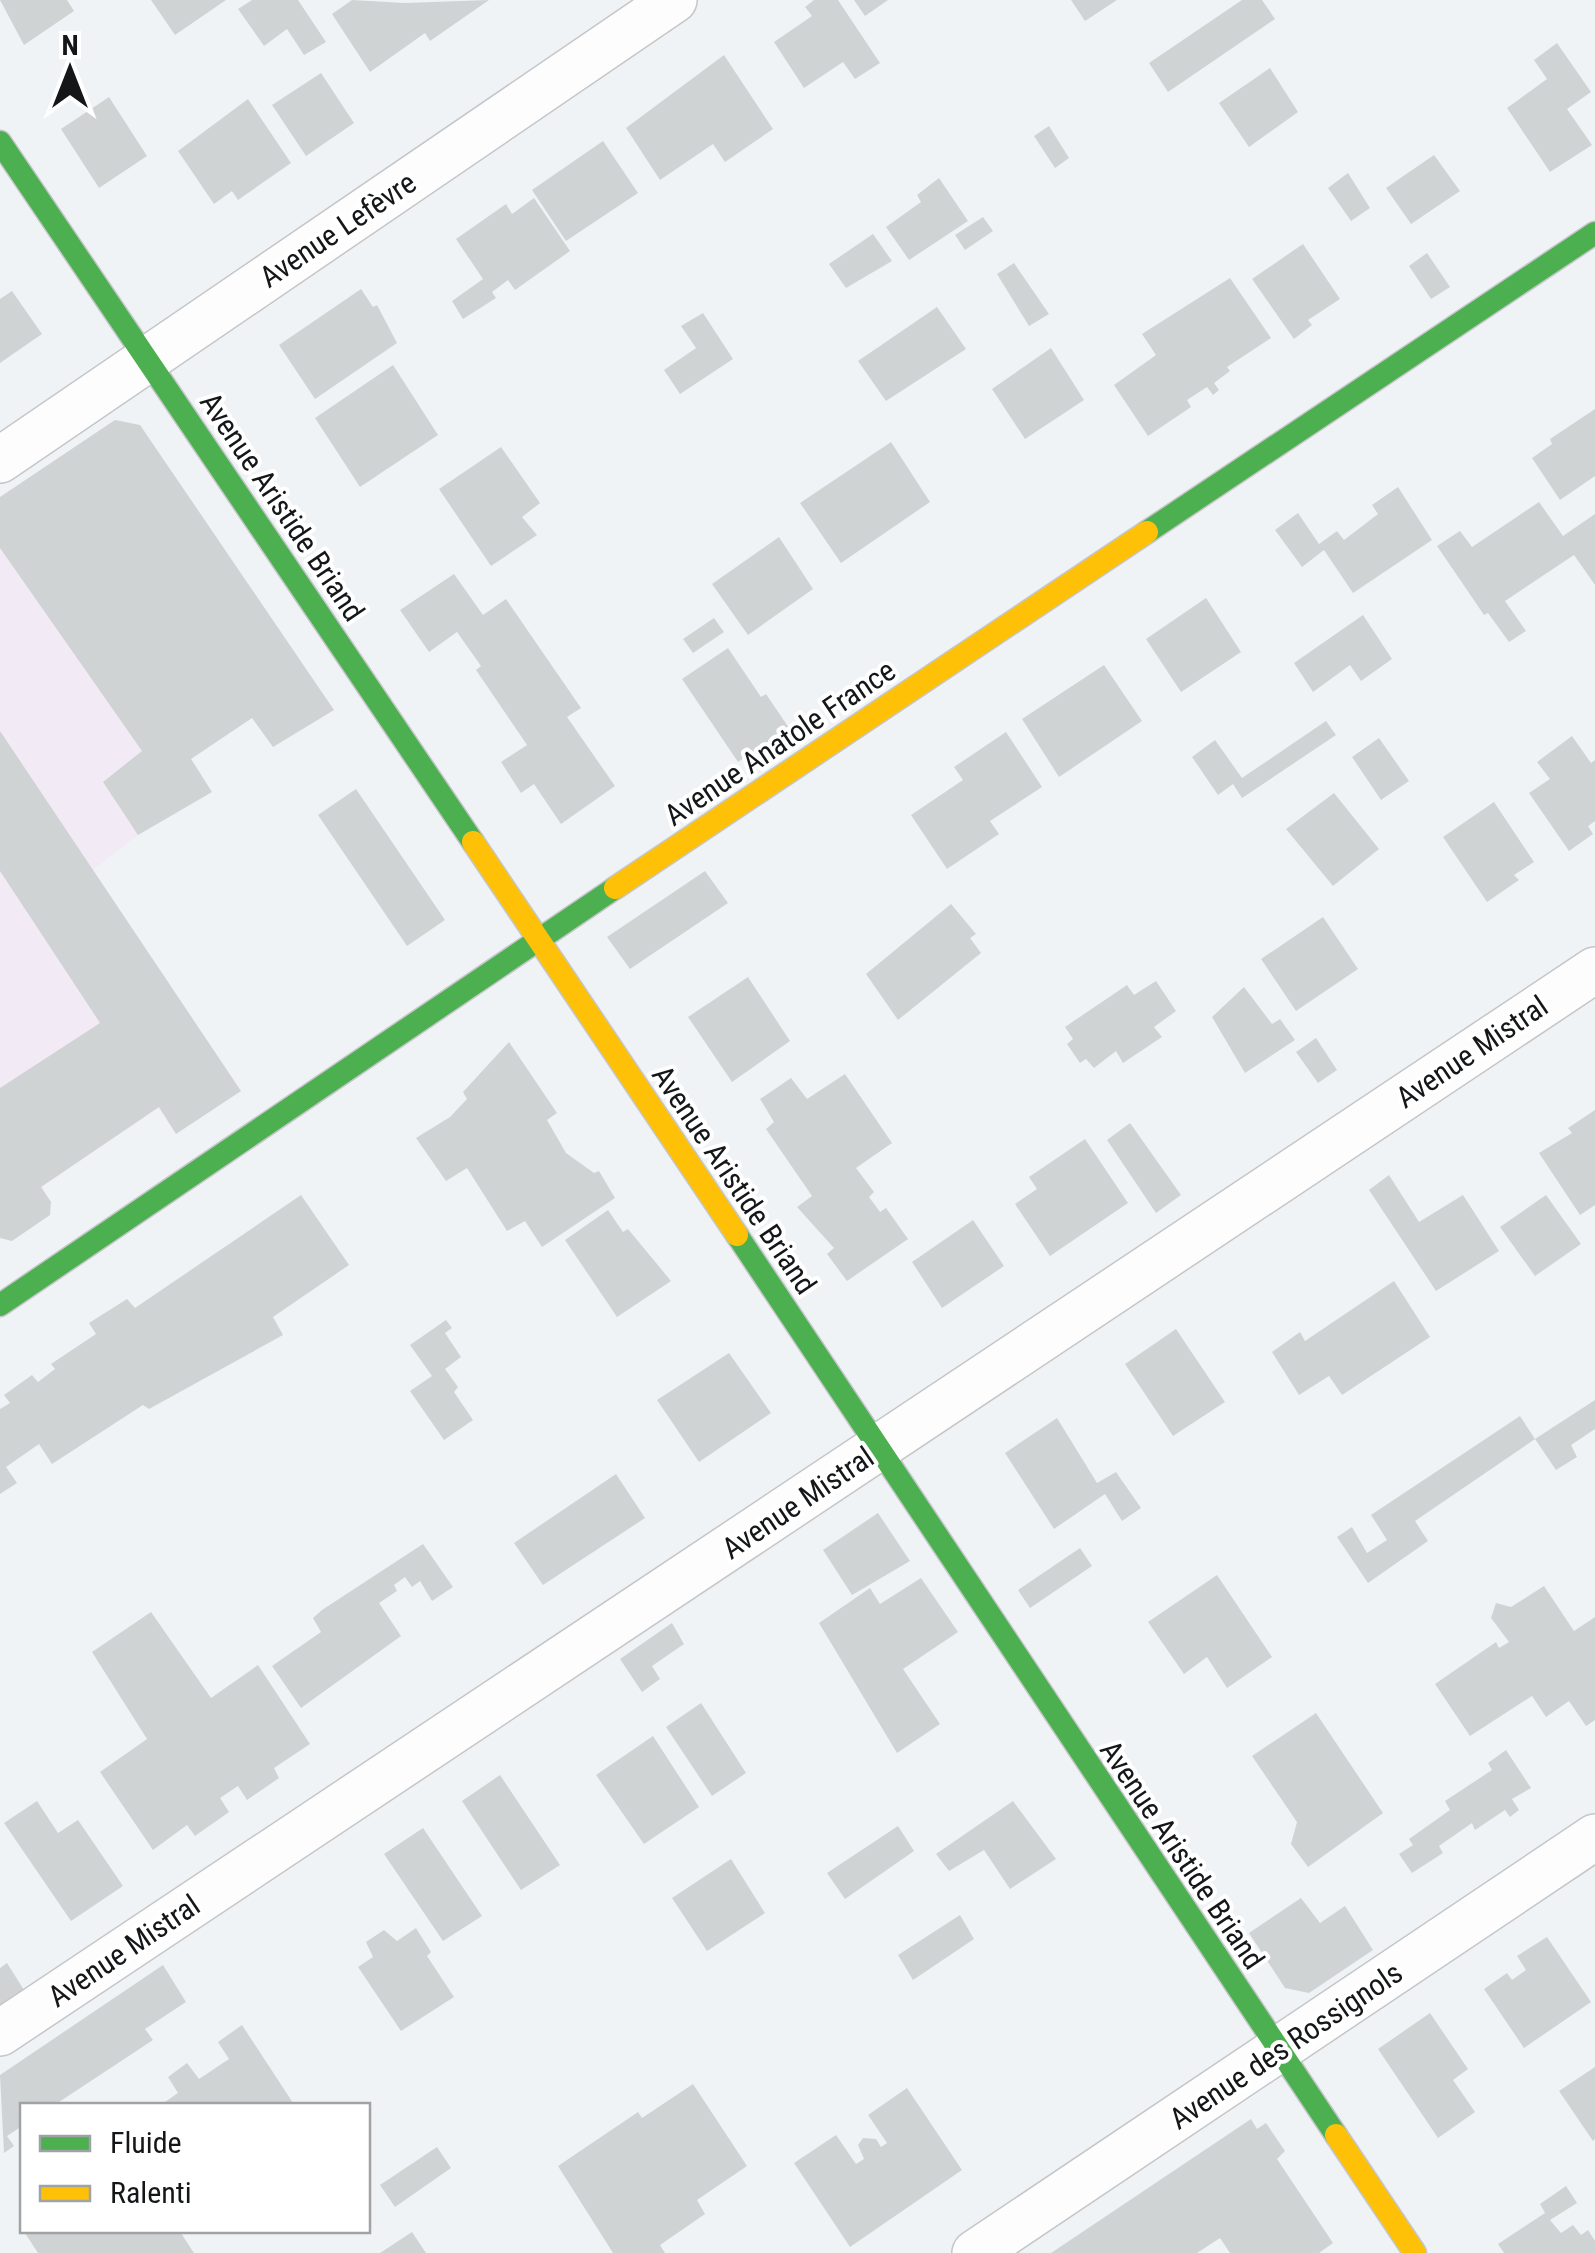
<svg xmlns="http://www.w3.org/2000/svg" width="1595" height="2253" viewBox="0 0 1595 2253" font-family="'Roboto Condensed',sans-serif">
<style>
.education{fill:#f2eaf5}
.building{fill:#d0d3d4}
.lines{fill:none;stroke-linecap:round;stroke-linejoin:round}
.street-casing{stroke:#c4c6c8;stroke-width:48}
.fast-casing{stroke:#c4c6c8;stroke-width:25}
.slow-casing{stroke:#c4c6c8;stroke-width:25}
.street{stroke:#fdfdfe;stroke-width:45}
.fast{stroke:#4caf50;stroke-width:22}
.slow{stroke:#ffc107;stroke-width:22}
.labels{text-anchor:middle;stroke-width:8;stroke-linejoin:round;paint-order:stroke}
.street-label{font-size:30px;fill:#141618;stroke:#fff}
</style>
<rect width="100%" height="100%" fill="#f0f3f6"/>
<path class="education" d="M115,420L140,425L334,710L273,747L252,718L191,759L212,792L138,835L93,870L241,1091L176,1134L158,1108L42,1187L51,1202L12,1241L0,1238V497Z"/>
<path class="building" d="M0,0H67L74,11L24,45Z
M151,0H226L175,35Z
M252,0H298L326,42L304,55L287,29L264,46L238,9Z
M352,0L405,3L489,0L430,41L425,33L370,72L332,14Z
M814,0H838L880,63L855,79L843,62L804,88L774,42L812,16L805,7Z
M854,0H888L865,16Z
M1071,0H1117L1085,21Z
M1242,0H1262L1275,19L1168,92L1149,63Z
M1557,43L1591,92L1567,109L1592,145L1550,172L1507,108L1547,79L1534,60Z
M724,55L773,129L725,162L713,144L660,180L626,128Z
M1270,68L1298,112L1249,147L1219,103Z
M321,73L354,123L306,156L272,105Z
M109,97L147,156L99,188L61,129Z
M248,99L291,163L238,200L232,191L214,204L178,151Z
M1049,126L1069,158L1055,168L1034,136Z
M603,141L638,193L566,241L532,190Z
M1434,155L1460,191L1411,224L1386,188Z
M1348,173L1370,208L1351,221L1328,188Z
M939,178L968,221L909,260L886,227L921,202L917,195Z
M534,198L570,251L515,290L508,280L492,292L496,298L463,319L452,301L483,279L456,239L506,204L512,214Z
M983,217L993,231L965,250L955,235Z
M873,234L892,261L846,288L829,264Z
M1303,244L1340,299L1308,320L1312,325L1294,339L1252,279Z
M1427,253L1450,287L1431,299L1409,266Z
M1014,263L1049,314L1029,326L997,274Z
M1230,278L1271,338L1227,367L1230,371L1214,383L1219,390L1213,395L1207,387L1187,400L1191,407L1148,436L1114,385L1156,355L1142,334Z
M361,289L373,307L377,305L397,343L315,399L279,345Z
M12,291L42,334L0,363V299Z
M937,307L966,349L886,401L858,361Z
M703,313L733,359L680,394L664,370L696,348L681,326Z
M1051,348L1084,400L1025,439L992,389Z
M393,365L438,435L360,487L315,418Z
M1595,409V476L1560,500L1532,458L1552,444L1550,439Z
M115,420L140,425L334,710L273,747L252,718L191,759L212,792L138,835L103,782L142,751L0,548V497Z
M891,442L930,502L841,563L800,503Z
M501,447L540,503L522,517L537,535L491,566L439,489Z
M1398,487L1432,540L1353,593L1324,550L1302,567L1275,530L1298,513L1319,544L1337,531L1344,540L1378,514L1372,505Z
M1539,502L1563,536L1595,514V585L1574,555L1505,601L1526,631L1509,642L1488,613L1484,615L1437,546L1460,531L1472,547Z
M779,537L813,589L748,635L712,584Z
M454,574L483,615L506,599L581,708L567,717L615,786L561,824L534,784L521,793L501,762L527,745L476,670L481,666L457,632L429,652L400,610Z
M1206,598L1241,652L1181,692L1146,639Z
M1363,615L1392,659L1361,681L1350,665L1313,692L1294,663Z
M714,618L724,632L693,653L683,639Z
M728,648L761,697L766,694L789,728L738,762L682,679Z
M1104,665L1142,721L1059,777L1022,719Z
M1326,721L1336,735L1242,798L1233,784L1218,795L1192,757L1215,740L1242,778Z
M0,731L241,1091L176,1134L159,1107L41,1187L51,1202L50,1215L12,1241L0,1238V1088L100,1023L0,871Z
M1006,732L1042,787L990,821L999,834L947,869L911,815L963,780L954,767Z
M1572,736L1591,763L1595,760V821L1588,826L1593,834L1569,851L1529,793L1550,779L1537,762Z
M1379,738L1409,781L1381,800L1352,757Z
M356,789L445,920L407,946L318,815Z
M1334,793L1379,849L1333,886L1286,829Z
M1494,802L1534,862L1514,875L1519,880L1487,902L1443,837Z
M705,871L728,903L630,969L607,937Z
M951,904L976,934L970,938L981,953L898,1020L866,974Z
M1323,917L1358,969L1296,1011L1261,959Z
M748,977L790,1041L732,1082L688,1017Z
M1156,981L1176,1011L1154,1027L1162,1037L1123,1063L1116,1051L1094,1068L1086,1059L1080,1063L1067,1044L1073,1039L1065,1027L1127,985L1134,995Z
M1244,987L1272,1024L1280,1019L1295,1040L1245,1073L1212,1017Z
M1316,1038L1337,1070L1318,1083L1296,1052Z
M509,1042L557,1113L547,1120L566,1153L594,1173L599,1171L615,1198L542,1247L525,1221L507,1231L467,1168L446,1181L416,1138L450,1117L467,1099L463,1092Z
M845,1074L892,1143L856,1168L874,1192L869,1197L880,1212L886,1208L908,1239L847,1281L827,1254L834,1248L797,1207L812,1196L766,1129L774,1122L760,1099L791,1078L807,1099Z
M1595,1110V1205L1580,1215L1539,1153L1572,1133L1568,1128Z
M1130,1123L1181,1195L1156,1213L1107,1140Z
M1085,1139L1128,1203L1050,1256L1015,1204L1037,1189L1029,1177Z
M1389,1175L1419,1222L1463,1195L1499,1251L1436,1291L1369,1190Z
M301,1195L349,1265L273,1317L283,1335L149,1409L143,1405L52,1464L39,1444L6,1467L17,1483L0,1494V1409L10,1403L4,1395L32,1375L38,1382L55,1369L51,1364L96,1334L89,1323L127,1299L135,1308Z
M1546,1195L1581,1244L1535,1276L1500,1227Z
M608,1210L623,1232L628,1229L671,1281L617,1317L565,1240Z
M973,1220L1004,1266L942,1308L912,1262Z
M1394,1281L1430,1337L1342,1395L1329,1376L1299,1395L1272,1352L1300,1332L1305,1341Z
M446,1320L452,1328L445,1333L461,1357L445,1369L458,1387L454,1392L473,1420L444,1440L410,1391L432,1376L410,1345Z
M1176,1329L1225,1402L1173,1436L1125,1364Z
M729,1353L771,1413L699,1462L657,1400Z
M1595,1400V1429L1571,1445L1577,1457L1556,1470L1535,1439Z
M1520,1416L1535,1439L1415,1521L1428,1541L1368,1583L1337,1537L1352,1527L1367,1553L1387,1540L1371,1515Z
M1057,1418L1097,1483L1116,1472L1141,1508L1122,1521L1105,1494L1054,1529L1005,1453Z
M616,1474L645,1518L543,1585L514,1543Z
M878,1513L910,1561L852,1595L823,1550Z
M423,1544L453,1587L432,1601L420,1581L412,1587L405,1577L394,1585L397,1591L379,1603L401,1636L301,1708L272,1666L321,1632L313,1618L322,1610Z
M1080,1548L1092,1566L1030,1608L1018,1590Z
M1217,1575L1272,1657L1227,1688L1207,1657L1184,1674L1148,1622Z
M921,1578L958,1632L903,1669L940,1724L897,1753L819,1623L870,1588L880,1604Z
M1544,1586L1574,1631L1595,1617V1720L1586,1726L1569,1701L1546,1717L1532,1696L1470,1736L1435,1684L1496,1642L1499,1648L1509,1642L1491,1618L1496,1603L1511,1607Z
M151,1612L211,1698L258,1665L310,1744L274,1768L279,1778L247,1800L238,1786L220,1798L229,1812L195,1836L187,1825L153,1850L100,1772L147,1739L92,1652Z
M672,1623L684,1644L652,1666L660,1679L642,1692L620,1659Z
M701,1703L746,1773L712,1796L666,1727Z
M1316,1713L1383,1813L1308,1867L1291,1844L1297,1822L1252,1756Z
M653,1736L699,1807L644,1844L596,1775Z
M1506,1750L1531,1788L1512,1799L1519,1810L1510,1817L1505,1810L1475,1830L1472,1823L1439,1846L1443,1853L1412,1873L1399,1854L1413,1845L1409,1839L1450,1810L1445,1801L1492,1770L1488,1763Z
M500,1775L560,1865L521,1890L462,1801Z
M37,1801L58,1833L78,1820L123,1886L71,1921L4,1823Z
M1013,1801L1056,1859L1010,1889L984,1850L949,1871L936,1854Z
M898,1826L914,1851L845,1899L827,1873Z
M423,1828L482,1916L443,1941L384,1854Z
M731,1859L765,1913L707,1951L672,1898Z
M1301,1898L1320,1923L1345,1906L1373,1950L1309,1993L1285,1988L1249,1933Z
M960,1915L974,1939L913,1980L898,1955Z
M416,1928L431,1952L427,1956L454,1997L401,2031L358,1967L373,1957L366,1942L384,1930L397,1941Z
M1547,1937L1591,2002L1524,2048L1484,1989L1507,1973L1512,1980L1526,1970L1517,1956Z
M7,1963L24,1990L0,2006V1968Z
M163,1965L186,2002L145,2029L153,2040L53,2106H22V2126L7,2136L14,2146L4,2153L0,2075Z
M1430,2013L1468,2069L1453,2080L1475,2112L1438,2138L1378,2049Z
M242,2025L295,2106H159L178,2093L168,2077L187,2063L199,2079L229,2059L218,2042Z
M1595,2067V2139L1593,2141L1559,2091Z
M693,2084L747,2166L697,2200L705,2214L660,2245L665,2253H613L558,2166L638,2112L642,2118Z
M907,2088L962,2170L850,2247L794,2163L836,2135L856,2164L864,2159L858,2145L863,2138L876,2139L881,2147L887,2143L868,2115Z
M1251,2119L1257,2129L1266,2123L1285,2151L1277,2159L1333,2243L1319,2253H1230L1220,2238L1197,2253H1051Z
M437,2147L451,2168L395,2207L380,2185Z
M1566,2186L1577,2203L1550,2220L1561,2233L1573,2225L1581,2235L1588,2230L1595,2241V2253H1504L1498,2244L1545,2213L1540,2204Z
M23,2230H179L194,2253H38Z
M412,2232L426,2253H380Z"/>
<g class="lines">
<defs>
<path id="street" d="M0,460L674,0
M0,2033L1595,970
M975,2253L1595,1837"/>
<path id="fast" d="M0,142L473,842
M1147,532L1595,233
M737,1235L1336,2135
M0,1305L615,888"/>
<path id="slow" d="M473,842L737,1235
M615,888L1147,532
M1336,2135L1415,2253"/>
</defs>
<use href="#street" class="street-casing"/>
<use href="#fast" class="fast-casing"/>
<use href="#slow" class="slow-casing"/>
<use href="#street" class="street"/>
<use href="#fast" class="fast"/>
<use href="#slow" class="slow"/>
</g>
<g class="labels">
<g class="street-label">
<text transform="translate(338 230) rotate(-34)" y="10">Avenue Lefèvre</text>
<text transform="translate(282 507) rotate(56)" y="10">Avenue Aristide Briand</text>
<text transform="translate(780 743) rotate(-34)" y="10">Avenue Anatole France</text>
<text transform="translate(1472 1052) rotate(-34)" y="10">Avenue Mistral</text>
<text transform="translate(734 1180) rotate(56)" y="10">Avenue Aristide Briand</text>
<text transform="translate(798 1503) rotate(-34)" y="10">Avenue Mistral</text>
<text transform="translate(1182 1855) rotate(56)" y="10">Avenue Aristide Briand</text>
<text transform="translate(124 1951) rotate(-34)" y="10">Avenue Mistral</text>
<text transform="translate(1286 2046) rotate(-34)" y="10">Avenue des Rossignols</text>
</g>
</g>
<rect x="20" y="2103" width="350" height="130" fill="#ffffff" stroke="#a1a2a3" stroke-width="2.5"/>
<rect x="40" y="2136" width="50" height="15" fill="#4caf50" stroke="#a1a2a3" stroke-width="2.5"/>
<text x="110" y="2153" font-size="30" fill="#141618">Fluide</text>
<rect x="40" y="2186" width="50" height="15" fill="#ffc107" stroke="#a1a2a3" stroke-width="2.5"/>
<text x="110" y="2203" font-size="30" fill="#141618">Ralenti</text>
<g transform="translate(70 70)" stroke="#ffffff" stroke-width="8" paint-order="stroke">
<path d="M0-8L18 38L0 25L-18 38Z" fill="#141618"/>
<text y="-15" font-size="28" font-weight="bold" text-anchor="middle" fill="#141618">N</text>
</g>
</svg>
